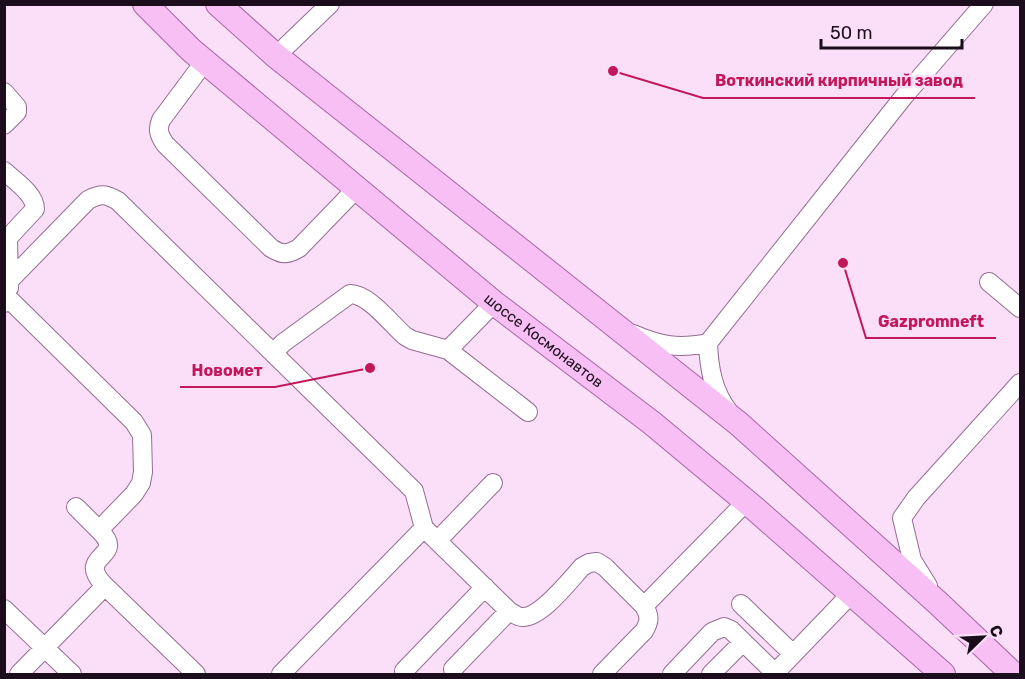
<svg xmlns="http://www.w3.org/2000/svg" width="1025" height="679" viewBox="0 0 1025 679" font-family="Rubik,sans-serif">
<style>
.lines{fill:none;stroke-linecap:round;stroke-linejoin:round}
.minor-casing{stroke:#956c92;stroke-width:20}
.major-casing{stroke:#a665a3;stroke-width:26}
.minor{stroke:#fff;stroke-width:18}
.major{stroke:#f7bff4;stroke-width:24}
.labels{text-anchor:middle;stroke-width:5;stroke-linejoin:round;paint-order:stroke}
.street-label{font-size:15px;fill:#1c0d1c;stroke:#fbdff8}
.leader{fill:none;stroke:#c2185b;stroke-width:2}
.callout-dot{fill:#c2185b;stroke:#fbdff8;stroke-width:2}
.callout-label{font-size:16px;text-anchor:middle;font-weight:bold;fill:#c2185b;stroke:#fbdff8;stroke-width:5;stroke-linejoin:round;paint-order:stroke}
</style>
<rect width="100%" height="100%" fill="#fbdff8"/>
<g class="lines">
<defs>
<path id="minor" d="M276,56L330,4
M205,61L161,120C157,130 159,135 165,144L271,248C282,255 287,255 299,248L357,188
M4,92L17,107V112L4,125
M4,171C15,181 35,194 35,209L8,238L9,288
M8,282L88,200C101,193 106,194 118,201L273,353L283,343L350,294C369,294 391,324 405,336L412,340L448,350L494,303
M989,282L1020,308
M4,303L9,299L134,422L142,435L143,472L141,483L134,494L99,530C129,559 73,553 105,586
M633,334C661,346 678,349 708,343L905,95L984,4
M708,343C709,368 713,392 729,412
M448,350L528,412
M273,353L414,491L424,528
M76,507L99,530
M437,541L493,483
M928,586L912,560L902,518L916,498L1020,383
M741,604L793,654
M4,609L72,674
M453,669L509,611
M404,671L485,587
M19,674L105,586L196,674
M281,674L424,528L509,611C514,614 518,617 522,617C541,618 570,580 582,567L589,563L597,562L605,567L644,606
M602,674L644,631C650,621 650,616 644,606L746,502
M672,674L712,632L724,627L731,630L775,673
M711,674L743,642
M774,674L851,594"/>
<g id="major">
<path id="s1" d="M145,4L191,50L494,303L652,423L754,508L943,674"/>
<path d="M218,4L276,56L739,424L938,603L1013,674"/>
</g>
</defs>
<use href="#minor" class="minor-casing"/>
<use href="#major" class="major-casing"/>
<use href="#minor" class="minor"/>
<use href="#major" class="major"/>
</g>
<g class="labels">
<g class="street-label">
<text dy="5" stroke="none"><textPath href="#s1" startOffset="522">шоссе Космонавтов</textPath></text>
</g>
</g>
<path class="leader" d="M613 71L703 98H975M843 263L866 338H996M370 368L275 387H180"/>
<g class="callout-dot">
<circle cx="613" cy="71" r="6"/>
<circle cx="843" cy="263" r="6"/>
<circle cx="370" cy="368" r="6"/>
</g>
<g class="callout-label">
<text x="839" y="86">Воткинский кирпичный завод</text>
<text x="931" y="327">Gazpromneft</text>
<text x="227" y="376">Новомет</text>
</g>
<rect width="1025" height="679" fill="none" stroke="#1c0d1c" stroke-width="12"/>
<g transform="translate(983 637) rotate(66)" stroke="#fbdff8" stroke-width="4.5" paint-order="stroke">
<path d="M0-4.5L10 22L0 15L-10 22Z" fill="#1c0d1c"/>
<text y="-9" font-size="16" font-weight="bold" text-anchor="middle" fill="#1c0d1c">С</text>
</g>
<path d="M821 39v9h141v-9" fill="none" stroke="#1c0d1c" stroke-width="3"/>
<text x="830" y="39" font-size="18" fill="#1c0d1c" stroke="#fbdff8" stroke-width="4.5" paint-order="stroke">50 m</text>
</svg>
